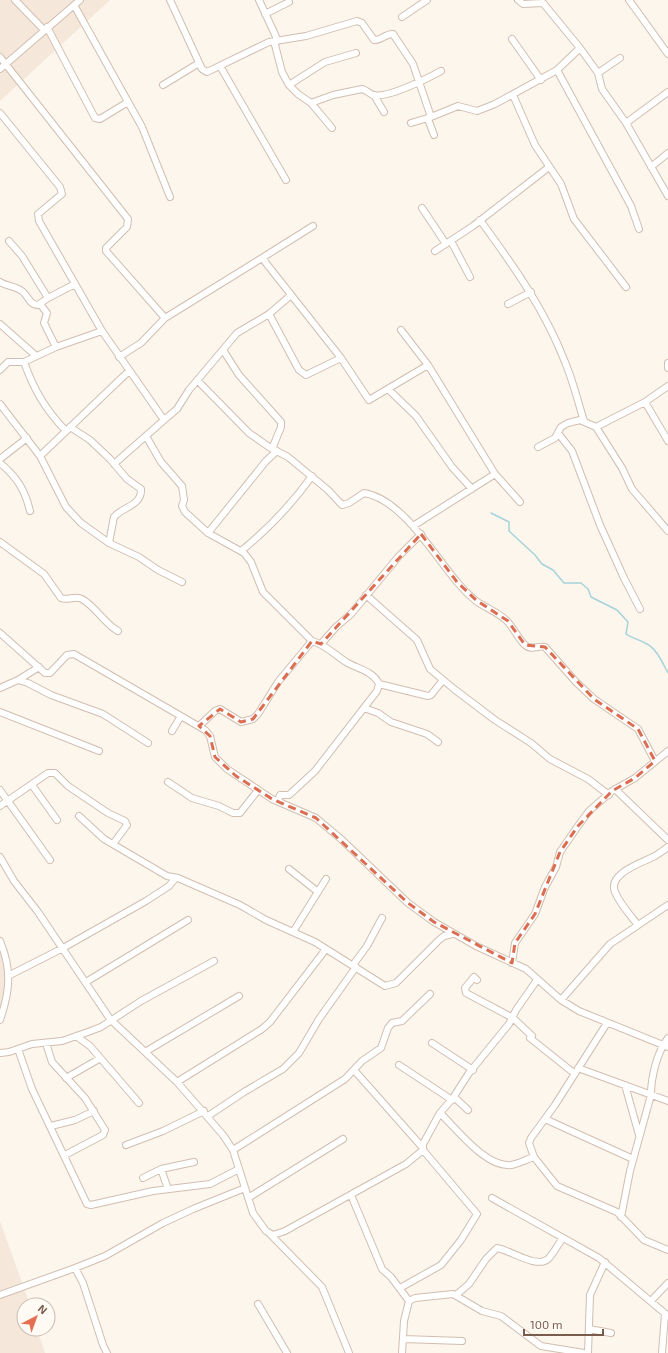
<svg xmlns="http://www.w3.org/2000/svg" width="668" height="1353" viewBox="0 0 668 1353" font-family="'Exo 2',sans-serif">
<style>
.residential{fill:#f5e8da}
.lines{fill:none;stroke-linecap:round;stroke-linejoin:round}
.stream{stroke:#a5d3da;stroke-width:1.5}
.street-casing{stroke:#d1beb0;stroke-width:8}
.street{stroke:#fff;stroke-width:6}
.marked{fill:none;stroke:#dc6d51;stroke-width:3;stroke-dasharray:8 5;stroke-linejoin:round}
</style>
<rect width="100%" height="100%" fill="#fdf6ec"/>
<path class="residential" d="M0,0H110L0,101Z
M0,941L8,976L0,1021Z
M0,1221L30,1305H24V1329H37L45,1353H0Z"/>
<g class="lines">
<path class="stream" d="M491,513L509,522V531L535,555L542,564L553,570L564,583H581L588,589L591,597L617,610L628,622L626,634C632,638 640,640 647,644C657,649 663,664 668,673"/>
<defs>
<path id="street" d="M15,0L44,30
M170,0L202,69L207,72L269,42L306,36L357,21L362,23L374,40C381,41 386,33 393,34L413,64L431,117L458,106L477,111L495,104L557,70L580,48
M259,0L278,41
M518,0L523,4L543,3L580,48L598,73L602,89L626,123L668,196
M629,0L668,54
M74,5L142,127L170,197
M265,14L289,2
M402,17L427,0
M47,27L95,118L100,119L128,102
M512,39L541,80
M274,41L282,72L289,85L298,94L311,103L332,128
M0,57L128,219L127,227L106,248V251L165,318
M220,66L286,180
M0,69L80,0
M557,70L631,206L639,229
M598,73L620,58
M163,85L199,63
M289,85L325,62L356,53
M374,95L384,112
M513,95L535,145L561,184L574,219L626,287
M311,103L333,95L362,89C366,90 369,93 373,95C387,99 428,78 441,71
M0,113L60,187L62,194L38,214L39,221L102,331L164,420L177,409L189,390L237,333L269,314L290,296
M428,119L434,135
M411,123L431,117
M626,123L668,92
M651,167L668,153
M422,208L446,244
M480,220C513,265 545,310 565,362C573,381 578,402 584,421
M9,241L22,256L48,298
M451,241L470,277
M435,251L473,226L549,167
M262,258L313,226
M0,282C8,287 18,286 24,293C29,298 30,305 38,305L48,298L75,284
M40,304L47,313L44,323L56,347
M508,304L531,292
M269,314L299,370L306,375L341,358
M0,324L35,355
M401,330L428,365L495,474L520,502
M223,350L239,375L281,422V427L272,449
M119,357L141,343L165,318L262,258L341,358L369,400L428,365
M24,362C34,390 45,409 66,431
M668,363V368
M0,370L8,362H24L56,347L102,331
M197,380L249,433L269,447L288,457L328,490L342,505L349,503L364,493C402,499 434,555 457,582C462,588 470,596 476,601C486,608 498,612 507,621C514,628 518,639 525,645C531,651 539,645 545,647L576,682L594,699L638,729L655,761
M388,389L416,416L452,467L472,489
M645,402L668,441
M0,404L40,456L66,507L81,523L109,543
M70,427L90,440L110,459L127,479L141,489C142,506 122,507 114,517L109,543L139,557L158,570L182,582
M596,427L622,468L632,489L668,531
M558,433L572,451L600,525L624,578L640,609
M146,436L161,462L182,486L184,500L182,506L185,512L208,533
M538,447L555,438L561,427L568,423L580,420L596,427L645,402L668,386
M40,456L129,371
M0,459L27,438
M0,463C17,477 25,490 30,511
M114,464L164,420
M413,526L495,474
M0,542L44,574L61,598C68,601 75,595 82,599C96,607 105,624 118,631
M241,551C268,529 292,504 312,476
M366,595L417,640L430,669L454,689L495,720L531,743L550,759L588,779L609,795
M0,633L45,673H50L67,655L74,654L205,730L210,736L215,757L227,769L272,799L316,818L341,839L408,903L434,922L476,946L526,969L561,1000L579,1011L668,1047
M321,644L336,627L351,614L399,556L421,534
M18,680L39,667
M379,684L428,696L431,695L443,680
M0,688L18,680L28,683L51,695L103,714L148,743
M364,708L378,713L391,722L427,734L438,742
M0,712L99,751
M199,726L215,711L220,709L241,722L253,719L258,714L278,682L312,641L263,592L251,562L244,553L208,533L266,461L277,451
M172,731L181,716
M168,782L192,798L219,806L233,813H240L258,790
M32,785L57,820
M615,789L668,840
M0,790L50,860
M278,801L280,795H289L315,771L377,691L379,684C373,671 358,669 346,662C334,654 326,645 312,641
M0,806L48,773H55L68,786L108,813L125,821L127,825L113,844
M79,816L104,839L167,876L178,878L240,905L266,920L315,942L385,986L396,983L439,940L444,936L452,934
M0,857L14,881L38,912L110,1019L177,1082L223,1135L233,1150L253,1213L266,1231L273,1235L285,1231L406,1164L423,1150V1144L440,1113L453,1098L469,1073L509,1024L516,1010L537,980
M289,869L318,892
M638,925C630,915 620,904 615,892C607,873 644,862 655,856C660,853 664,850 668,847
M293,932L326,879
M0,941C12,970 10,991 0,1020
M512,963L515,943L535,914L545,887L556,867L560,852L578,826L589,811L612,791L635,778L668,751
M353,965L367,946L382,918
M8,976L63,948L146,901L169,886L175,879
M477,980L474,977L465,988L466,993L513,1018L532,1036L530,1038L575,1074
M86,982L188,920
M561,1000L610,944L668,905
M607,1023L555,1105L531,1138L529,1143L534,1157L557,1186L617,1212L644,1240L668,1250
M76,1036L90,1046L139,1103
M46,1043L52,1062L85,1098L105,1130L103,1135L65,1155
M432,1043L473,1070
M18,1049L32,1089L87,1204L91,1205L153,1191L210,1184L239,1169
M145,1052L239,996
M0,1053L9,1052L32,1044L62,1041L88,1032L101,1027L141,1001L214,961
M399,1065L452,1100
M578,1068L668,1101
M354,1070L423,1148
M66,1078L99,1059
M177,1082L262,1029L270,1022L326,949
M625,1085L639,1135
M454,1097L468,1110
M440,1113C457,1129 486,1168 511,1165C518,1164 527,1159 534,1157
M208,1116L244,1092L283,1069L299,1053L319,1019L356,967
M545,1119L633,1159
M51,1126L75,1120L94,1111
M126,1145L163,1131L204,1111
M233,1150L345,1079L362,1061L381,1048L388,1028L392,1023L402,1021L430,994
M161,1169L168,1189
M143,1178L161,1169L194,1162
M351,1195L382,1269L391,1277L409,1301L415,1298L453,1294L482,1311L501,1316L541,1346L584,1353
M248,1198L343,1139
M492,1198L599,1258L668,1316
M621,1217L630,1171L651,1095C651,1077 657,1052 668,1038
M270,1234L322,1287L349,1353
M75,1268L105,1256L163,1223L193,1209L245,1188
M400,1288L441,1265L461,1240L477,1214L423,1150
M0,1295L75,1268L83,1283L103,1345L107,1353
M456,1295L469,1284L486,1259L497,1248C510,1250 537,1269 548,1259C554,1253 558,1244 563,1238
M651,1301L668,1283
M258,1304L287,1353
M589,1329L611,1333
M403,1339L462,1341
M402,1353L404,1321L409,1301
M588,1353L590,1295L605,1262
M662,1353L665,1314"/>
</defs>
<use href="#street" class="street-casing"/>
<use href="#street" class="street"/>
</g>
<path class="marked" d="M421,534L457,582L476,600L508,621L525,645L545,647L594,699L638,729L655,761L635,778L612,791L578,826L560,852L535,914L515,943L512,963L434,922L408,903L316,818L272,799L236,776L215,757L210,736L199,726L220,709L241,722L253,719L312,641L321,644Z"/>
<g transform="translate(36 1317) rotate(41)"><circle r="19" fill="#fffaf3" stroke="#cabbb1"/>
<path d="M0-3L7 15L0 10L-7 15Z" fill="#e76f51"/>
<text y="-6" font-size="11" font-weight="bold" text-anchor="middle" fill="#7a5c4d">N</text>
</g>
<path d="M524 1329v6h79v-6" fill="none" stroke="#7a5c4d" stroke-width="2"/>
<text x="530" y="1329" font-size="12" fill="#7a5c4d" stroke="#fffaf3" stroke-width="3" paint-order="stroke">100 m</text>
</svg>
